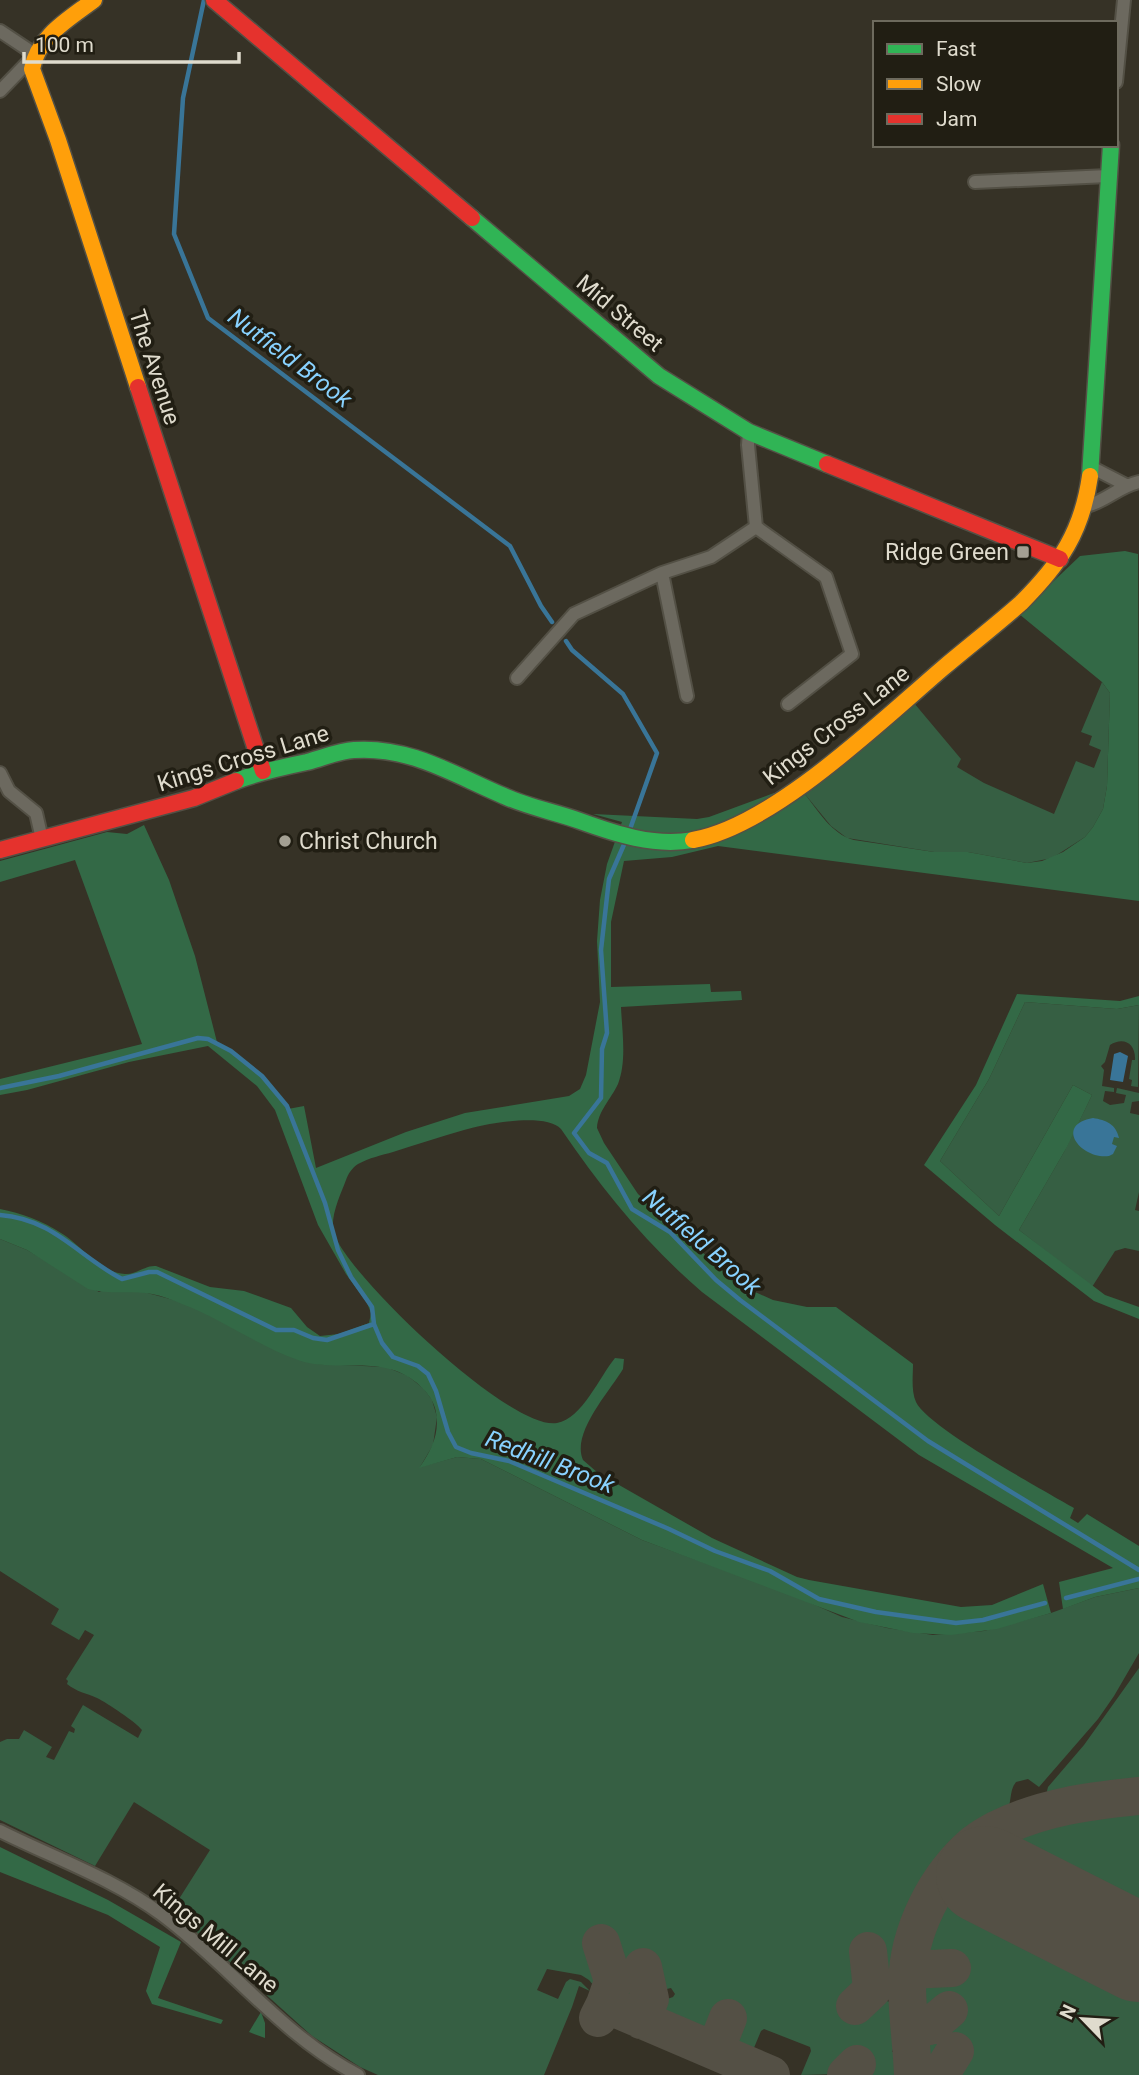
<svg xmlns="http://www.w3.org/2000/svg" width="1139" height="2075" viewBox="0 0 1139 2075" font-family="Roboto,sans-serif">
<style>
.green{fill:#365f43}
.forest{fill:#336946}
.water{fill:#397598}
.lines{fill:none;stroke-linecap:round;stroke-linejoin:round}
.stream{stroke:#397598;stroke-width:4.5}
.taxiway{stroke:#545045;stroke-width:38}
.runway{stroke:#545045;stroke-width:98}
.street-casing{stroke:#535045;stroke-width:16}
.fast-casing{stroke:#535045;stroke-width:19}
.slow-casing{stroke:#535045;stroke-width:19}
.jam-casing{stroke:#535045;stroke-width:19}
.street{stroke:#6c695f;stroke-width:12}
.fast{stroke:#30b455;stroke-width:16}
.slow{stroke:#ff9f0a;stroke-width:16}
.jam{stroke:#e5322d;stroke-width:16}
.poi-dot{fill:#a4a093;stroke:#211e13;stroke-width:2.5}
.labels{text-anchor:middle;stroke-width:7;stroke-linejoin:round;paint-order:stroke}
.street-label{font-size:23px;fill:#dfdbcd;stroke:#211e13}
.poi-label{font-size:23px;fill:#dfdbcd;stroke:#211e13;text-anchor:end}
.water-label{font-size:24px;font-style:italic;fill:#88d1fe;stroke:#211e13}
</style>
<rect width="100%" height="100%" fill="#363226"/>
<path class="green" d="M1102,682L1110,693L1107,786L1103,809L1093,827L1085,837L1052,858L1027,863L968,852H934L847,838L831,826L804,793L914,703L961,759L957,767L984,783L1054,814L1076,761L1094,768L1101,750L1089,745L1092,736L1081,732Z
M1025,1002L1117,1009L1139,1005L1138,1087L1131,1086L1132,1080L1129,1079L1132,1060H1135C1136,1044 1124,1036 1110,1045L1105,1062L1101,1066L1104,1070L1102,1086L1114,1088V1092L1105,1091L1103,1101L1110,1105L1124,1103L1126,1095L1116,1093L1117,1088L1139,1093V1101L1132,1102L1130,1113L1139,1115V1192L1135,1210L1139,1211V1251L1125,1248L1115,1251L1092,1287L1019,1230L1064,1152L1092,1095L1073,1085L999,1216L940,1161L989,1079Z
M0,1239L27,1250L99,1292L117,1285L189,1304L318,1364L386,1367L408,1376L424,1389L432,1400L437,1417L433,1445L420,1467L457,1457L481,1459L642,1540L795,1596L842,1617L887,1628L933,1635L984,1631L1051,1613L1095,1597L1139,1588V1653L1114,1696L1098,1719L1039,1787L1028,1779L1016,1782C1008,1792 1013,1804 1005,1814L951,1844L940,1854L930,1867L898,1943L896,1994L880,1986L873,1950L868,1946L864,1948L866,1979L859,1986L861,1994L850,2001L848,2009L852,2014H858L863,2011L864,2004L877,1997L897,2005L900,2046L893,2049L892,2052H901V2054L895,2075H853L864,2066L862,2060L857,2057L852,2059L840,2074L801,2075L811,2051L810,2047L764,2029L761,2031L751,2055L729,2046C726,2035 736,2027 734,2015L726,2013L722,2014L713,2035L707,2037L685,2027L687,2022L679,2018L674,2027L647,2016C652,2003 661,2001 673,1997L675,1994L671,1988L658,1991L653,1988L649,1966L644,1963L638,1968C642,1983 645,1997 639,2012L612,2000L615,1992L621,1987L622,1982L616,1975L607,1950L610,1944L608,1939L601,1936L595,1939L593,1945L600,1952L608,1977L605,1983L607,1988L603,1997L589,1980L581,1975L547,1969L537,1990L558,1999L566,1982L570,1979L581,1982L590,1991L579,1986L572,2007L544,2075H378L360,2067L312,2036L172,1910L210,1850L134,1802L95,1866L0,1820V1742L7,1739H19L24,1730L52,1747L46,1757L54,1760L69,1731L74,1733L75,1729L71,1726L83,1705L138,1738L142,1730C136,1722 107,1703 97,1698C86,1693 77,1692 67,1684L68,1681L66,1679L94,1635L85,1630L79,1640L51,1624L59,1609L0,1571Z
M1139,1668V1786L1050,1796L1047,1791L1048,1787L1084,1745Z
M1139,1806V2075H946L961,2053L959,2048L955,2046C948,2050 939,2067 931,2074L923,2031L933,2032L953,2013L954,2009L950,2005C945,2006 929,2020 922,2024L920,1973L928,1977L934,1974H951L956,1967L951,1963L921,1966C933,1930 947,1889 973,1861C981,1851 993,1846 1004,1840C1047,1819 1092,1811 1139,1806Z"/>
<path class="forest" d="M1125,551L1138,554L1139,901L718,846L672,857L624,861L611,922V987L710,984L711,992L741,991L742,1000L621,1007C622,1031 627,1061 618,1084C611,1099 598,1111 597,1128L604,1143L638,1194L723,1271L746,1288L773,1300L807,1307H836L913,1364C913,1375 911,1391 916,1402C927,1427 1045,1491 1074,1508L1070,1518L1078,1523L1087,1514L1139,1546V1588L1095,1597L1063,1609L1059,1582L1113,1568L919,1455L702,1292C646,1244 602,1189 561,1129C546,1112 484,1124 464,1130C440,1137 417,1144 393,1152C382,1155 369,1158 358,1164C352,1168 348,1174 346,1180C340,1196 328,1220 335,1236C352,1279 511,1431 557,1423C582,1419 600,1376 615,1358L624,1359L623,1369C610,1391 571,1433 583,1460L598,1473L712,1538L797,1577L809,1580L961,1607L992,1605L1043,1584L1051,1613L997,1629L951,1635L913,1633L859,1622L642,1540L481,1459L457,1457L419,1468C432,1450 441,1431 435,1408C432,1398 425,1390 417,1383C381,1353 338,1374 298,1360C258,1346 222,1319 182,1304C173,1300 162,1296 152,1294C130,1290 109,1295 88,1289L27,1250L0,1239V1209C21,1213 43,1221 61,1233C81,1245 100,1273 125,1274C136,1275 145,1265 156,1266L210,1287L244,1291L291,1308L307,1327L320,1336L339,1334L369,1323L371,1313L367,1303L346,1274L318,1225L275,1110L257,1086L208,1046L129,1062L27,1090L0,1095V1079L142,1044L75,860L0,882V861L107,832L127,834L144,825L169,880L195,956L217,1042L262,1076L288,1109L304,1106L316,1168L406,1132L465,1113L569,1096L580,1089L586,1075L600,1002L597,941L600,900L607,864L622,822L593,814L697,819L709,817L774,793H804C818,810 831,834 854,840L934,852H968L1027,863L1042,861L1063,852L1085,837L1093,827L1103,809L1107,786L1110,693L1102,682L1019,614L1080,556Z
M1017,994L1120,1001L1139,996V1005L1117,1009L1025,1002L989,1079L940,1161L999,1216L1073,1085L1092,1095L1067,1147L1019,1230L1105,1295L1139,1307V1319L1094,1301L995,1225L924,1165L976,1085Z
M0,1847L108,1900L181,1942L158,1998L223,2020L221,2024L152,2004L146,1991L160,1947L108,1915L0,1872Z
M261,2012L265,2023V2038L249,2032Z"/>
<path class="water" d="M1120,1052L1128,1056L1123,1082L1110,1080L1114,1054Z
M1093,1118C1106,1120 1116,1124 1119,1138L1114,1137L1112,1144L1117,1146L1113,1154L1109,1156C1082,1160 1053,1125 1093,1118Z"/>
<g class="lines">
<path class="stream" d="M204,0L183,98L174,234L208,318L510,546L541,606L552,622
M566,641L572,650L623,694L657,753L629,832
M626,840L609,879L601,950L607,1033L602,1049L601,1098L574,1133L589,1153L607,1163L632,1209L670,1232L716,1280L740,1300L928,1441L1139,1570
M0,1088L59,1076L198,1038L208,1039L231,1051L262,1076L287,1106L325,1203L338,1250L351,1277L372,1307L374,1324
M0,1215C54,1219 79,1257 122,1279L149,1272H157L276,1330H294L313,1338L327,1340L374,1324L382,1343L393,1357L418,1366L428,1374L436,1391L448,1432L456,1447L471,1453L509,1461L669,1529L715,1551L770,1571L819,1599L876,1612L956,1623L983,1620L1045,1603
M1066,1598L1139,1579"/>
<path class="taxiway" d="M969,1865C963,1846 982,1838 996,1830C1042,1807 1089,1801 1139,1796
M601,1943L613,1981L605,2004
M908,1970L952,1968
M855,2006L872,1990L868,1951
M598,2018L605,2004L771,2075
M641,2020L650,1999L643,1967
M910,2029L930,2026L949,2010
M715,2051L728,2018
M846,2075L857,2064
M913,2075C912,2045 907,2014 907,1984C908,1931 936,1876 975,1843
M940,2075L955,2051"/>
<path class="runway" d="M985,1875L1139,1953"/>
<defs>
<path id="street" d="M0,31L27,49L32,58L0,91
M1116,82L1124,0
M975,182L1108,176
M749,432L748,445L756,527L826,577L852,654L788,704
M1091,467L1126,485
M1086,506C1105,502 1119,486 1139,482
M662,573L687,696
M517,678L574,614L662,573L711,557L756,527
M0,773L9,791L36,813L42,839
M0,1831C52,1857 114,1879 161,1914C229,1964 281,2035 358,2075"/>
<path id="fast" d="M472,218L659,376L749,432L827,464
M1090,476L1111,145
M236,781C259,772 283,767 307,762C323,758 338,751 354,750C410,746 454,775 504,796C528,807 555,812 580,821C616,834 654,847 693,840"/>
<path id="slow" d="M94,0C69,19 38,36 32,69L58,140L138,387
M693,840C773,826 881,721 943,668C969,646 995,626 1021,603C1060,564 1082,532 1090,476"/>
<path id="jam" d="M214,0L472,218
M138,387L263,771
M827,464L1060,559
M0,850L194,798L236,781"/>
</defs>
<use href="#street" class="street-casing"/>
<use href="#fast" class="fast-casing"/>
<use href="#slow" class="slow-casing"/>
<use href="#jam" class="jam-casing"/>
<use href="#street" class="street"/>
<use href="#fast" class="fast"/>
<use href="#slow" class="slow"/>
<use href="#jam" class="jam"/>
</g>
<g class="poi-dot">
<rect x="1016" y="545" width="14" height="14" rx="3.5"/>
<circle cx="285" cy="841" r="7"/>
</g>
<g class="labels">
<g class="street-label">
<text transform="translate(620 313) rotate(40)" y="8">Mid Street</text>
<text transform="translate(155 367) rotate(72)" y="8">The Avenue</text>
<text transform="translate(836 725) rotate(-38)" y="8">Kings Cross Lane</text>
<text transform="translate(243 758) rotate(-17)" y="8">Kings Cross Lane</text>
<text transform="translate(216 1938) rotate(40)" y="8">Kings Mill Lane</text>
</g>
<g class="poi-label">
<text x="1009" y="560">Ridge Green</text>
<text x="299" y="849" text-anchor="start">Christ Church</text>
</g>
<g class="water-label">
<text transform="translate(290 358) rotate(37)" y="8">Nutfield Brook</text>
<text transform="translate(702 1242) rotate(41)" y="8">Nutfield Brook</text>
<text transform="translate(550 1462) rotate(21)" y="8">Redhill Brook</text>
</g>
</g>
<rect x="873" y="21" width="245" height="126" fill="#211e13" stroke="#6d6a5d" stroke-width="2"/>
<rect x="887" y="44" width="35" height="10" fill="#30b455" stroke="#6d6a5d" stroke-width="2"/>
<text x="936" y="56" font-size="21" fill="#dfdbcd">Fast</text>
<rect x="887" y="79" width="35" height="10" fill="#ff9f0a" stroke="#6d6a5d" stroke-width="2"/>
<text x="936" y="91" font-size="21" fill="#dfdbcd">Slow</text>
<rect x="887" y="114" width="35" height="10" fill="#e5322d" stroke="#6d6a5d" stroke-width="2"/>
<text x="936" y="126" font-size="21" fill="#dfdbcd">Jam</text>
<g transform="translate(1083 2019) rotate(295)" stroke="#211e13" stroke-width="5" paint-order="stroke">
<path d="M0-5L12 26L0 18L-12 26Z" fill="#dfdbcd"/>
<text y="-10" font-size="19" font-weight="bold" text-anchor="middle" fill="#dfdbcd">N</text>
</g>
<path d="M24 52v10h215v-10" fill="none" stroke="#dfdbcd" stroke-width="3.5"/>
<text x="35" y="52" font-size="21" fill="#dfdbcd" stroke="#211e13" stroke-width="5" paint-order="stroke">100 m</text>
</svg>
